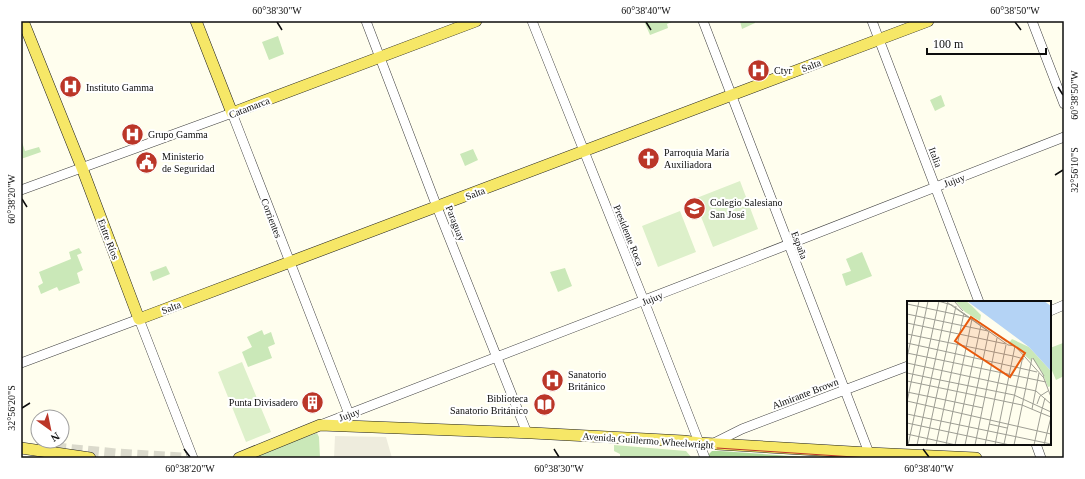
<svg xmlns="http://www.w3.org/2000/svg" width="1085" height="479" viewBox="0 0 1085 479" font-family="Georgia,serif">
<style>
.green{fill:#cae8b8}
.forest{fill:#acd998}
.pitch{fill:#ddf0ca}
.plaza{fill:#eeecdd}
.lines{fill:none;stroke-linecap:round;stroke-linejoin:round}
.major-tunnel{stroke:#dbdacc;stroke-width:11;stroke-dasharray:11 5.5;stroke-linecap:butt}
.minor-casing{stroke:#404040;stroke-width:10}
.major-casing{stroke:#1e1e1e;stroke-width:12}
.minor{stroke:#fff;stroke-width:9}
.major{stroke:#f6e767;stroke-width:11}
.tram{stroke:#bb3628;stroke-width:1}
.ticks{fill:none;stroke:#0d0d0d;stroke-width:1.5}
.labels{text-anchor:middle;stroke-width:4;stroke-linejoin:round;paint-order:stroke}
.street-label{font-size:10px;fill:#0d0d0d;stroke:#fff}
.poi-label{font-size:10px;fill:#0d0d0d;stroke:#fff;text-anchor:start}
.inset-road{fill:none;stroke:#9e9e94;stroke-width:1}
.view{fill:#e8590c;fill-opacity:0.15;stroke:#e8590c;stroke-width:2}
.inset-edge{fill:none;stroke:#0d0d0d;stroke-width:2}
.neatline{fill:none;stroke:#0d0d0d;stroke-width:1.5}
.ticks-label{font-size:10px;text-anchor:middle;fill:#0d0d0d}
</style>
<rect width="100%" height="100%" fill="#fffeee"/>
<path class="green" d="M644,21H674L667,24L668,28L650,35Z
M740,21H755V23L742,29Z
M278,36L284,54L269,60L262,42Z
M941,95L945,106L935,111L930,100Z
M21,142H22L25,151L39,147L41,152L21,159Z
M473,149L478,160L465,166L460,154Z
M79,248L82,253L77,255L83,270L77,273L80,283L59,291L57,287L41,294L38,286L43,283L39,272L71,259L69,252Z
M862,252L872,276L846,286L842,274L851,271L846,259Z
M166,266L170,274L153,281L150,272Z
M565,268L572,286L558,292L550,272Z
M262,330L264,335L271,332L275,344L268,347L272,358L248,367L242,352L252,347L247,337Z
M1063,343L1064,345V376L1056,380L1050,366V348Z
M317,433L319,437L320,458H247Z
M614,445L686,451L692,458H620V454L614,451Z"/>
<path class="forest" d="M712,451H720L820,458H710L708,455Z"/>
<path class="pitch" d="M740,181L758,229L713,247L694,199Z
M680,211L696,252L658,267L642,226Z
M242,362L271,432L246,442L218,372Z"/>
<path class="plaza" d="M335,436L386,437L392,458H334Z"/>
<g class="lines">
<path class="major-tunnel" d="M55,448L116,454L182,458"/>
<defs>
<path id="minor" d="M366,21L437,207L527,433
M532,21L644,301L705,458
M703,21L869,453
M872,21L979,302
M1032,21L1064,104
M21,190L232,113L349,414
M1050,311L1064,305
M21,363L139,319L193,458
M323,424C571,330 817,233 1064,137
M712,444L742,429L908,366
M1036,444L1041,458"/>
<path id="major" d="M23,21L82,168L139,319L928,21
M196,21L232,113L476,21
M21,448L90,458
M239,458L320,425L532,433L684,441L699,443L869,453L976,458"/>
</defs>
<use href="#minor" class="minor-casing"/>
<use href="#major" class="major-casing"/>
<use href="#minor" class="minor"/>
<use href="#major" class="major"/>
<path class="tram" d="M717,448L869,458"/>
</g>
<path class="ticks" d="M277,22L282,30M646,22L651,30M1015,22L1021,30M1058,87L1063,95M1055,175L1063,170M22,199L27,207M22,408L30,403M184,449L190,457M554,449L559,457M923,449L929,457"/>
<defs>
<symbol id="hospital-disc" viewBox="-11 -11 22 22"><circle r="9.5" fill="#bb3628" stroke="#fff"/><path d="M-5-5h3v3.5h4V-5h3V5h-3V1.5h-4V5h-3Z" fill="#fff"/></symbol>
<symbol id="church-disc" viewBox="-11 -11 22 22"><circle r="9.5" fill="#bb3628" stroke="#fff"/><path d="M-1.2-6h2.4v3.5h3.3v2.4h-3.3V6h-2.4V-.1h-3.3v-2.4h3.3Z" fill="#fff"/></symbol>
<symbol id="civic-disc" viewBox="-11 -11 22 22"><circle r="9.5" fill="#bb3628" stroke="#fff"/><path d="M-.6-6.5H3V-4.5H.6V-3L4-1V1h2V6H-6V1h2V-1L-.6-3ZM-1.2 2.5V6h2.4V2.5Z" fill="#fff"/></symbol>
<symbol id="university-disc" viewBox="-11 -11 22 22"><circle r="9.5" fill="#bb3628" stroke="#fff"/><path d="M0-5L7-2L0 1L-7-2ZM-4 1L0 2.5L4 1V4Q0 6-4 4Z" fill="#fff"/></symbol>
<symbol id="building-disc" viewBox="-11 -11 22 22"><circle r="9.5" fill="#bb3628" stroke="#fff"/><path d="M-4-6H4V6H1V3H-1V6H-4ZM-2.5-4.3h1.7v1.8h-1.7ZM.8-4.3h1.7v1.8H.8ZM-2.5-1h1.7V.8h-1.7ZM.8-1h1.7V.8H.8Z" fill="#fff"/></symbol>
<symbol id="library-disc" viewBox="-11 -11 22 22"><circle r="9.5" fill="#bb3628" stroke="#fff"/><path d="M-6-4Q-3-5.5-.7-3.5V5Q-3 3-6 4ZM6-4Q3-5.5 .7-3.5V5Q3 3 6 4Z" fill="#fff"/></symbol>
</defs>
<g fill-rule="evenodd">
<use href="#hospital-disc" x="746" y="58" width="25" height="25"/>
<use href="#hospital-disc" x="58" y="74" width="25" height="25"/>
<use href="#hospital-disc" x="120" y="122" width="25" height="25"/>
<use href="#church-disc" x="636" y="146" width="25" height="25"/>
<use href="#civic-disc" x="134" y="150" width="25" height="25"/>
<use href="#university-disc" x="682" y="196" width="25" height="25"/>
<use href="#hospital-disc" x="540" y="368" width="25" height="25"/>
<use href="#building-disc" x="300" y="390" width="25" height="25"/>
<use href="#library-disc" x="532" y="392" width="25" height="25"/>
</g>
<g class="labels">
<g class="street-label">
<text transform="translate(811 65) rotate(-21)" y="4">Salta</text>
<text transform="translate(249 107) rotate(-21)" y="4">Catamarca</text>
<text transform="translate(936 157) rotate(69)" y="4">Italia</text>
<text transform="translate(954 180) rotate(-21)" y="4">Jujuy</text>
<text transform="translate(475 193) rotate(-21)" y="4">Salta</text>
<text transform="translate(272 218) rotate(69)" y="4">Corrientes</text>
<text transform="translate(456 223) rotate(69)" y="4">Paraguay</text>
<text transform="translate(629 235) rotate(68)" y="4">Presidente Roca</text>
<text transform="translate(109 239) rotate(69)" y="4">Entre Ríos</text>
<text transform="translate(800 245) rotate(69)" y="4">España</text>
<text transform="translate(652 298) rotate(-22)" y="4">Jujuy</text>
<text transform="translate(171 307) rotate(-20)" y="4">Salta</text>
<text transform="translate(805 393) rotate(-21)" y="4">Almirante Brown</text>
<text transform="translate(349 414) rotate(-21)" y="4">Jujuy</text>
<text transform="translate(648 440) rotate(4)" y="4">Avenida Guillermo Wheelwright</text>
</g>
<g class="poi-label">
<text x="774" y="74">Ctyr</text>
<text x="86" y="91">Instituto Gamma</text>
<text x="148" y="138">Grupo Gamma</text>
<text x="664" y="156">Parroquia María<tspan x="664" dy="12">Auxiliadora</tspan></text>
<text x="162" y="160">Ministerio<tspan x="162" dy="12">de Seguridad</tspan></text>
<text x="710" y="206">Colegio Salesiano<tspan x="710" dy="12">San José</tspan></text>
<text x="568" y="378">Sanatorio<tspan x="568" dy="12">Británico</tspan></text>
<text x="528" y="402" text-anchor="end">Biblioteca<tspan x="528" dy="12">Sanatorio Británico</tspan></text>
<text x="298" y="406" text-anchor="end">Punta Divisadero</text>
</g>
</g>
<g transform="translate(907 301)">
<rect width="144" height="144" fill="#fffeee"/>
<path d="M48,0H59L65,5L74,14L73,20L58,11ZM105,38L122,46L144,70V85L141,86L135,71L125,57L124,60L109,46L101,43Z" fill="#cae8b8"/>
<path d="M60,0H137L144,5V70L122,46Z" fill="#b4d3f5"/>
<path class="inset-road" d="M31,0L45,4L101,44L108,45L137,77M47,0L56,10M41,2L81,30M0,3L61,16M0,13L81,30M69,19L100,41M0,22L99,43M0,33L106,55L88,144M0,42L95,63L78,144M99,44L95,63L130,71M108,45L106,55L117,58M0,52L139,81M0,57L12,0M126,57L137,75M0,62L129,90L144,103M0,72L33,79L49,5M136,75L144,96M0,80L115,104L134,112L127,144M0,91L29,97L33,79L107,94L144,111M138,97L134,112L144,116M0,100L144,133M0,101L21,0M130,103L133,95L141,90M125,108L132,72M0,113L144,143M0,122L103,144M82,123L100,127M0,133L49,144M97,143L116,55M1,144L32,0M10,144L41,0M19,144L29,97L76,107M29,144L57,12M39,144L65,18M48,144L74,24M58,144L82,30M68,144L90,37M107,144L125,57M137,144L144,116"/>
<path class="view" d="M64,16L118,52L103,76L48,40Z"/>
<rect width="144" height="144" class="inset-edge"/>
</g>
<rect width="1085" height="479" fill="none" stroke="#ffffff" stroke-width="44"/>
<g transform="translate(50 429) rotate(147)"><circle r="19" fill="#ffffff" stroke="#9e9e9e"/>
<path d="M0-3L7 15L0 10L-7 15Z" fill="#bb3628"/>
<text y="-6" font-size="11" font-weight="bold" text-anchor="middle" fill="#0d0d0d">N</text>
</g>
<path d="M927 48v6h119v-6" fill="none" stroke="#0d0d0d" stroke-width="2"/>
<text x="933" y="48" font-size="12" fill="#0d0d0d" stroke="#ffffff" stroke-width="3" paint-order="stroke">100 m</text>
<rect x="22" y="22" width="1041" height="435" class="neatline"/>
<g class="ticks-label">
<text x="277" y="14">60°38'30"W</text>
<text x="646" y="14">60°38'40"W</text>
<text x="1015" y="14">60°38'50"W</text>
<text transform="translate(1074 95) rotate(-90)" y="4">60°38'50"W</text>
<text transform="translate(1074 170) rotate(-90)" y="4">32°56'10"S</text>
<text transform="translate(11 199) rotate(-90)" y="4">60°38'20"W</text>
<text transform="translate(11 408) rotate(-90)" y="4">32°56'20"S</text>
<text x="190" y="472">60°38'20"W</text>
<text x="559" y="472">60°38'30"W</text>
<text x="929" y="472">60°38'40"W</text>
</g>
</svg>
